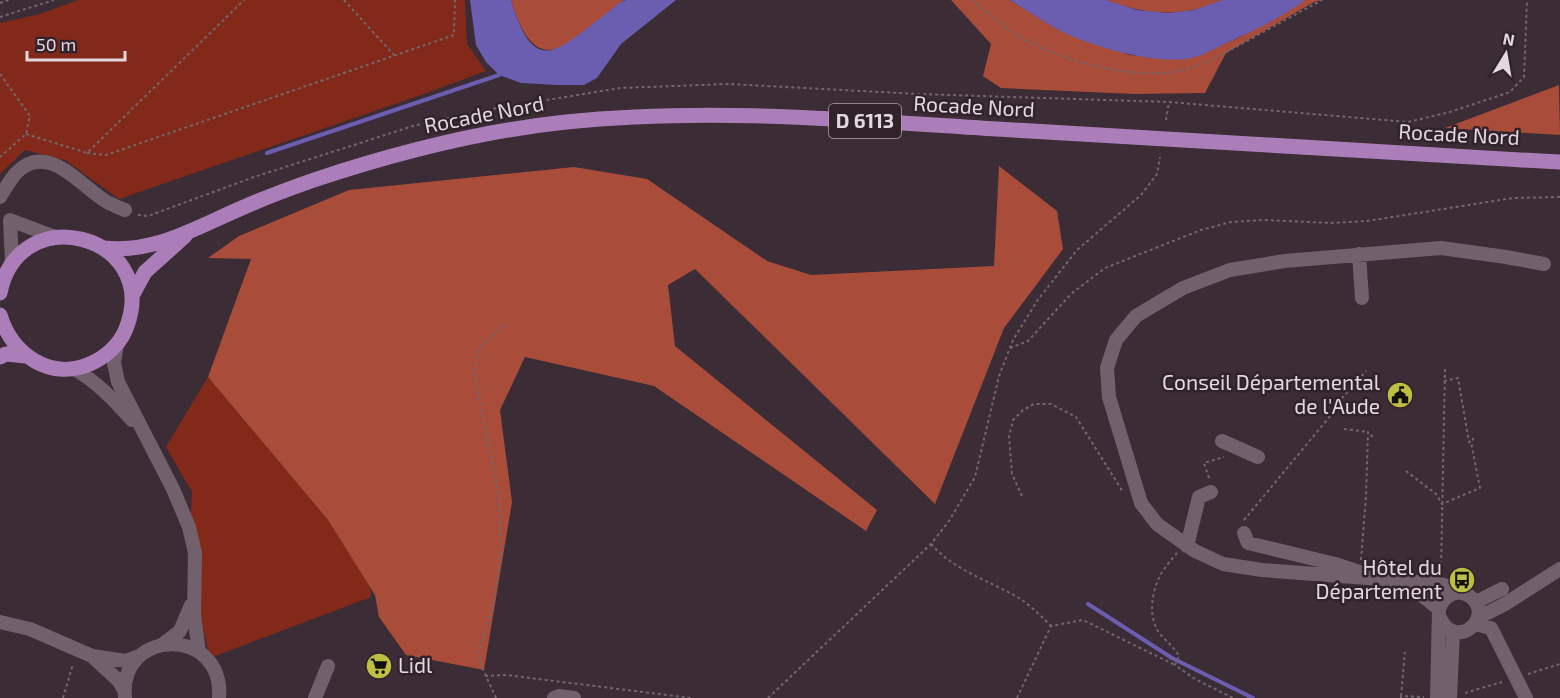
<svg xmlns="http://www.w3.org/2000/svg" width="1560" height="698" viewBox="0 0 1560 698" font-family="'Exo 2',sans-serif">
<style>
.green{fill:#832919}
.forest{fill:#a94c3a}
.water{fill:#6b5db0}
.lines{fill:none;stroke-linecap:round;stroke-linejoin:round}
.stream{stroke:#6b5db0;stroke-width:4}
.path{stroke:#74666e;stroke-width:2;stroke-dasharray:3 3;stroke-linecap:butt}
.minor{stroke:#72616c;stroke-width:14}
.major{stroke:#ab7eb9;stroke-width:15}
.labels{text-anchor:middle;stroke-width:5;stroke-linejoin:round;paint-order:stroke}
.shield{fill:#31222b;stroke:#aea1a9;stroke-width:1.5}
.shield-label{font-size:20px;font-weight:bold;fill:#e3d8df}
.street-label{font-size:21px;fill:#e3d8df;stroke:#31222b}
.poi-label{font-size:21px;fill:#e3d8df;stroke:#31222b;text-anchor:end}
</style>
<rect width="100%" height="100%" fill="#3b2c35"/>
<path class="green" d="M78,0H465L467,44L486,71L424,94L119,199L65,160L25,150L0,174V23L40,14Z
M208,377L328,520L370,586L371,597L210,658L188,564L192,492L166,447Z"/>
<path class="forest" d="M511,0H624C576,35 538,92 511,0Z
M951,0H1010L1059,30L1130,55L1174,59L1194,57L1242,36L1257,21L1291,0H1322L1314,2L1226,53L1205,93L1134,94L1001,88L983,76L991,44Z
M1106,0H1222C1185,18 1144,15 1106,0Z
M1559,85L1560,135L1445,128Z
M999,166L1057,211L1063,249L1004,328L935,504L695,269L668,285L675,346L877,510L866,531L654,386L525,357L500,410L512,502L484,670L406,655L379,617L375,595L328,520L208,377L251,259L208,258L239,236L349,190L574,167L647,179L767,261L811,275L994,266Z"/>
<path class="water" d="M470,0H511C535,82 560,47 607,13C612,9 619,1 626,0C639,0 662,0 676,0L621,44L597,78L584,85H556L521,83L499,75L486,62L476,45Z
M1010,0H1106L1137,10L1168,13L1194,10L1222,0H1305C1283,16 1262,27 1237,38C1223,44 1209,53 1195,57C1160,67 1088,46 1057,29C1041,20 1026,10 1010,0Z"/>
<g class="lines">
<path class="stream" d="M267,153L499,75
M1088,604L1172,658L1253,698"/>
<path class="path" d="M344,0L394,55
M972,0C991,15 1009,32 1031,43C1071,63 1138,81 1183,70C1206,64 1228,51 1249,40C1274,26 1298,13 1322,0
M0,3L9,0
M0,17L54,0
M0,74L30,116L26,134L0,157
M1166,120L1169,102
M26,134L87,153L244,0
M87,153L106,155L454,35L455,0
M138,215L148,216L254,177L413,126L486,110L620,88L729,84L918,94L1169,102L1408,122L1450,112L1510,92L1524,77L1527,0
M1010,348L1028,341L1071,294L1105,268L1201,230L1231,222L1263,220L1331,223L1367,221L1513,198L1560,197
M1444,381L1458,378L1469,442L1473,441V438
M1344,429L1368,432
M1406,471L1436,494L1442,504L1480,488L1471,442
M1209,478L1204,463L1224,457
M1022,496L1012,474L1009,437L1013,420L1023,410L1034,404H1051L1076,417L1123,492
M1244,520L1336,409L1342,398L1366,371
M931,544C953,570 990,581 1019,598C1030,605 1041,616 1051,626
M1177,553C1171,560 1164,568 1160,576C1151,593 1148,619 1160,634C1167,642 1174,647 1179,656L1175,665L1195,679L1233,698
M1361,560L1366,496L1368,432L1373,437
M1441,570L1445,369
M1528,674L1560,664
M485,676L506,675L691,698
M1465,693L1502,682
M1401,696L1405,652
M63,698L73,664
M496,698L481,665L479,650L493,605L501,553L499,496L474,372L479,348L508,323
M768,698L931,544L949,521L975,477L999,376L1013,340L1037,301L1077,250L1141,195L1157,174L1160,157
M1017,698L1051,626L1083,620L1175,665
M1401,698V696L1424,697"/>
<path class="minor" d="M0,197C5,189 10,180 16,173C48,140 81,187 107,202C113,205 119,208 125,210
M1359,254L1362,298
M12,262L10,220L55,237
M117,344L114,363L118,382L173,489L189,527L195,553L194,615L199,652
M73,368C97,382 113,399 132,420
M1222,441L1258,457
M1244,533L1248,543L1335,564L1362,573
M1187,546L1199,497L1211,492
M1404,581L1439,609
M1452,594L1444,585L1433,583L1262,570L1223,564L1195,551L1157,524L1141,503L1109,397L1107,368L1116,340L1136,316L1183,288L1230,270L1285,261L1441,248L1506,257L1544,264
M1476,602L1502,589
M1478,618L1505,604L1560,569
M0,622L30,629L92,656L126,661L139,656
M1475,624L1491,628L1526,698
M163,644L180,631L191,605
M93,657L119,681L124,690
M125,698C118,627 225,626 219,698
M315,698L328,666
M554,698L559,696L574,698
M1437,698L1439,609C1442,601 1447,595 1455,593C1462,592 1468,594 1473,599C1493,619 1456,651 1440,618
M1450,698L1453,632"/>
<path class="major" d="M104,248C155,254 199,226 244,207C267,197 291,188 314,180C395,153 480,131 566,122C710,107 853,120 997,129C1184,140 1372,152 1560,162
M0,293C19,198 157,235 128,323C123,341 109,355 92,363C51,382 12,355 0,315
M132,296L145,272L185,236
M0,357L6,354L26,356"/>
</g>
<defs>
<symbol id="civic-disc" viewBox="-11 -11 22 22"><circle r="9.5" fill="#bdbf43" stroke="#31222b"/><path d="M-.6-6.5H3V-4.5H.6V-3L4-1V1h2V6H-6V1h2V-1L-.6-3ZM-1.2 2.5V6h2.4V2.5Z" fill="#111"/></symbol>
<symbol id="bus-disc" viewBox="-11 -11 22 22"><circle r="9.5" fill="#bdbf43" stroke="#31222b"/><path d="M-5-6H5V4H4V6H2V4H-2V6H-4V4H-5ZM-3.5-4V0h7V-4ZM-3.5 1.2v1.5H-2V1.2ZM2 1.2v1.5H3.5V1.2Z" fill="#111"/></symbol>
<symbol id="supermarket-disc" viewBox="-11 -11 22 22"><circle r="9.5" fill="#bdbf43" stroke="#31222b"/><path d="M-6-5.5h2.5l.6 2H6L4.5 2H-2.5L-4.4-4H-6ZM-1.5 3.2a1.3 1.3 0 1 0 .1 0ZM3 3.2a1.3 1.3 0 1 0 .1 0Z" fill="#111"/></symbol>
</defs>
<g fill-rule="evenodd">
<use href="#civic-disc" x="1385" y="380" width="30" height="30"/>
<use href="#bus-disc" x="1447" y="565" width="30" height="30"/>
<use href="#supermarket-disc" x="364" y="651" width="30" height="30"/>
</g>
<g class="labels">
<rect class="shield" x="829" y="104" width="72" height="34" rx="4.5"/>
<g class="shield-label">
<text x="865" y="128">D 6113</text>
</g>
<g class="street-label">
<text transform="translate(974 107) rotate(3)" y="7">Rocade Nord</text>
<text transform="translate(484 115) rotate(-11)" y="7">Rocade Nord</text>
<text transform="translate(1459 135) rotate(3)" y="7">Rocade Nord</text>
</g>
<g class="poi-label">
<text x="1380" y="390">Conseil Départemental<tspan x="1380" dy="24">de l'Aude</tspan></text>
<text x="1442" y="575">Hôtel du<tspan x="1442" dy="24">Département</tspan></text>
<text x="398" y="673" text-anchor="start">Lidl</text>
</g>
</g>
<g transform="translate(1506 54) rotate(11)" stroke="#31222b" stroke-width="4.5" paint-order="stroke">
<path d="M0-4.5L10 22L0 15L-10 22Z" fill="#e3d8df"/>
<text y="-9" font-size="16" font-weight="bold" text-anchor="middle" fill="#e3d8df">N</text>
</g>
<path d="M27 51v9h98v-9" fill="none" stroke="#e3d8df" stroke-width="3"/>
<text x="36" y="51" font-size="18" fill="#e3d8df" stroke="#31222b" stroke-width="4.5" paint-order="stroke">50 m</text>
</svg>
